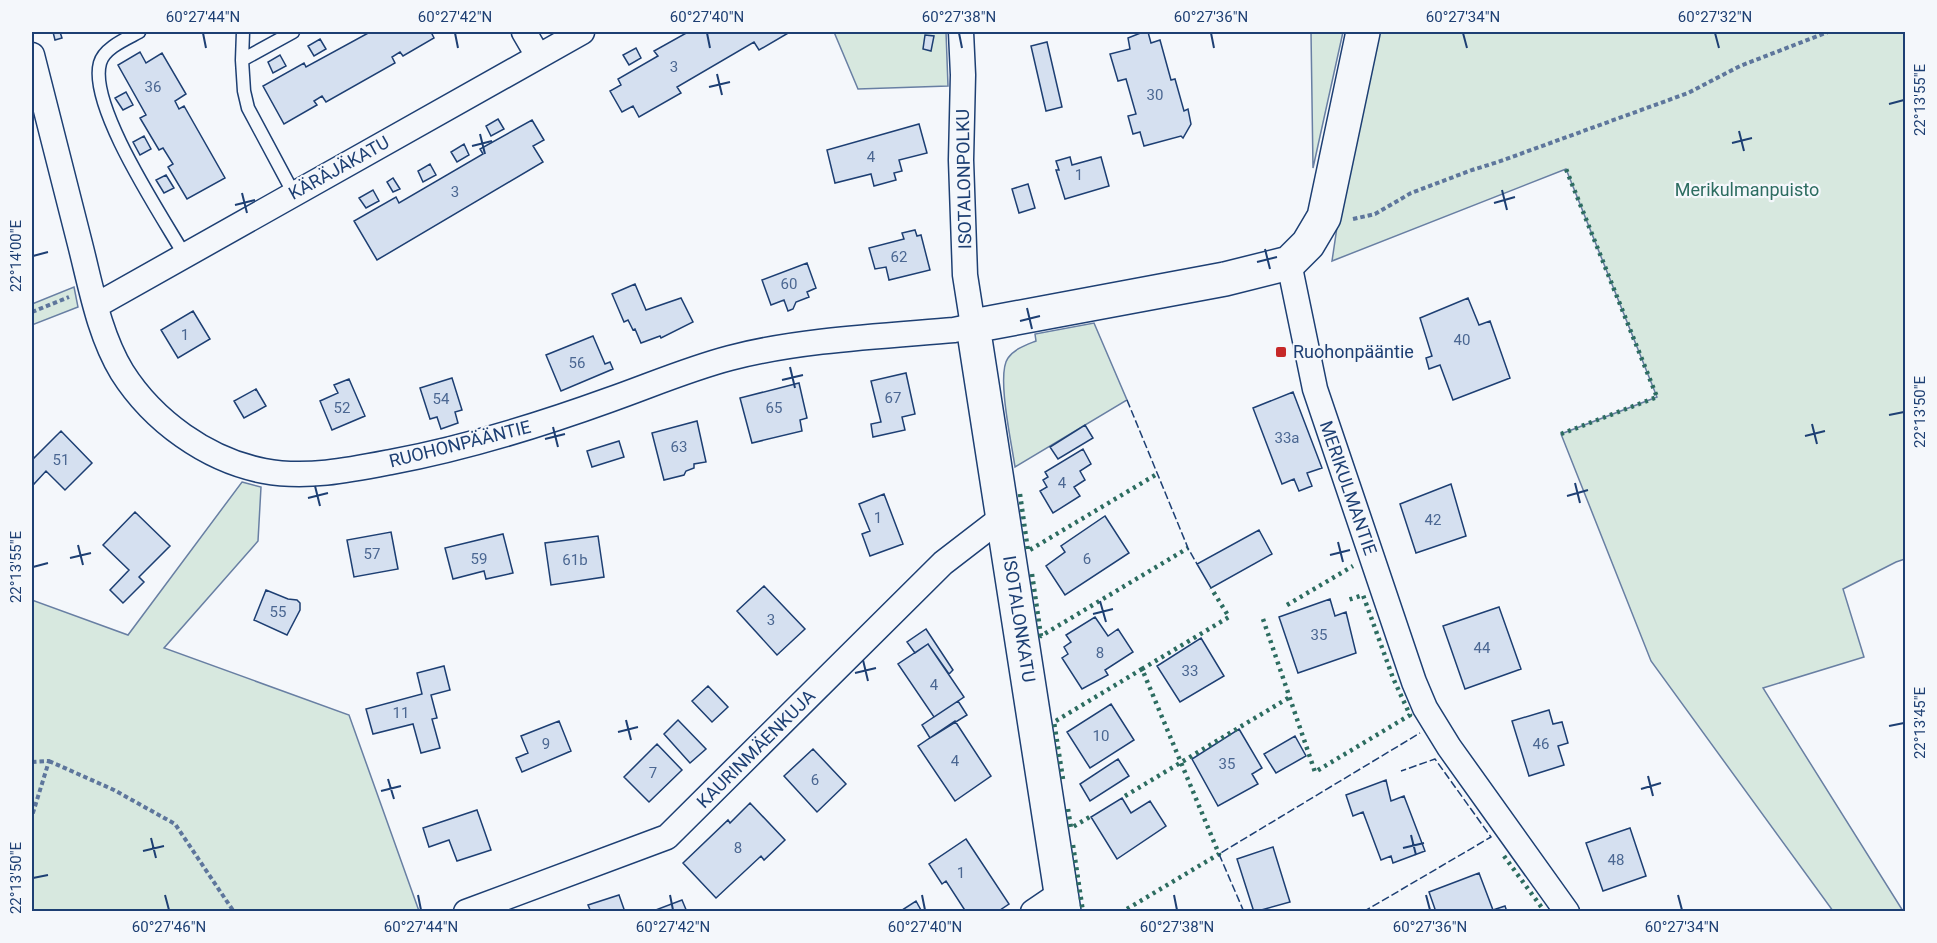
<svg xmlns="http://www.w3.org/2000/svg" width="1937" height="943" viewBox="0 0 1937 943" font-family="Roboto,sans-serif">
<style>
.green{fill:#d7e8df;stroke:#687fa3;stroke-width:1.5}
.building{fill:#d5e0f0;stroke:#1d3f73;stroke-width:1.5}
.lines{fill:none;stroke-linecap:round;stroke-linejoin:round}
.lane-casing{stroke:#1d3f73;stroke-width:15}
.street-casing{stroke:#1d3f73;stroke-width:27}
.secondary-casing{stroke:#1d3f73;stroke-width:36}
.path{stroke:#5e769c;stroke-width:4;stroke-dasharray:4.5 3;stroke-linecap:butt}
.lane{stroke:#f4f7fb;stroke-width:12}
.street{stroke:#f4f7fb;stroke-width:24}
.secondary{stroke:#f4f7fb;stroke-width:33}
.hedge{stroke:#2c6c60;stroke-width:4.5;stroke-dasharray:3 4.5;stroke-linecap:butt}
.fence{stroke:#1d3f73;stroke-width:1.5;stroke-dasharray:8 3;stroke-linecap:butt}
.ticks{fill:none;stroke:#1d3f73;stroke-width:2}
.poi-dot{fill:#c62828;stroke:#f4f7fb;stroke-width:2}
.labels{text-anchor:middle;stroke-width:4.5;stroke-linejoin:round;paint-order:stroke}
.number-label{font-size:15px;fill:#4b6792}
.street-label{font-size:18px;fill:#1d3f73;stroke:#f4f7fb}
.park-label{font-size:18px;fill:#2c6c60;stroke:#f4f7fb}
.poi-label{font-size:18px;fill:#1d3f73;stroke:#f4f7fb;text-anchor:start}
.neatline{fill:none;stroke:#1d3f73;stroke-width:2}
.ticks-label{font-size:15px;text-anchor:middle;fill:#1d3f73}
</style>
<rect width="100%" height="100%" fill="#f4f7fb"/>
<path class="green" d="M834,32H946L948,86L858,89Z
M1311,32H1343L1313,168Z
M1380,32H1905V559L1896,562L1843,589L1864,657L1763,688L1903,911H1833L1651,661L1561,434L1657,397L1566,169L1332,261L1340,207Z
M74,287L78,307L32,325V304Z
M1094,323L1127,400L1015,467C1012,445 996,374 1008,358C1014,349 1026,345 1036,341L1035,334Z
M242,482L261,487L258,541L164,648L349,715L419,911H32V600L128,635Z"/>
<path class="building" d="M53,32H60L62,38L55,40Z
M370,32H431L434,38L403,56L400,52L392,57L395,63L326,102L322,96L314,101L317,105L284,124L263,86L304,63L306,67Z
M688,32H790L759,50L754,42L677,87L681,93L639,117L633,106L622,112L610,91L621,85L618,79L658,56L654,51Z
M1143,32H1148L1151,43L1160,40L1171,80L1175,79L1184,111L1188,109L1191,124L1183,138L1181,136L1144,146L1140,132L1133,134L1128,116L1136,114L1126,79L1118,81L1110,54L1130,49L1128,38Z
M925,35L934,36L931,51L923,49Z
M320,39L326,49L314,56L308,46Z
M1047,42L1062,107L1046,111L1031,46Z
M636,48L641,58L629,65L623,55Z
M140,52L146,63L162,53L186,94L175,101L179,109L184,106L225,178L187,199L168,167L173,164L163,148L159,150L140,118L146,115L118,65Z
M280,55L286,66L273,73L268,62Z
M126,92L133,105L123,110L115,98Z
M498,119L504,129L491,136L486,126Z
M532,120L544,140L533,146L543,162L377,260L354,221L396,197L399,203L483,154L480,149Z
M919,124L927,153L899,160L902,171L894,173L896,180L874,186L871,174L835,183L827,150Z
M144,136L151,149L140,155L133,142Z
M464,144L469,155L457,162L451,152Z
M1070,157L1072,165L1101,157L1109,186L1065,199L1056,170H1059L1056,161Z
M430,164L436,175L423,182L418,171Z
M166,175L174,188L164,193L156,180Z
M393,178L400,189L393,192L387,182Z
M1028,184L1035,208L1019,213L1012,189Z
M373,190L379,201L366,208L359,198Z
M915,230L917,236L921,235L930,270L889,280L886,267L875,269L869,248L904,239L902,233Z
M807,263L816,288L807,292L809,297L796,302L793,309L788,311L784,300L771,305L762,280Z
M635,284L646,310L681,298L693,322L661,338L660,336L641,343L635,329L633,330L628,320L624,322L612,294Z
M1468,298L1479,325L1490,321L1510,378L1453,400L1440,365L1429,369L1426,358L1432,356L1420,318Z
M193,311L210,339L178,358L161,330Z
M593,336L605,364L610,362L613,369L561,391L546,355Z
M906,373L915,414L902,417L905,430L873,437L871,424L881,422L871,381Z
M452,378L462,410L455,412L458,423L441,429L437,417L430,419L420,388Z
M349,379L365,416L332,430L320,401L338,393L334,385Z
M799,383L807,418L800,420L802,431L752,443L740,398Z
M256,389L266,406L244,418L234,401Z
M1293,392L1322,468L1307,473L1312,486L1299,491L1294,479L1282,484L1253,408Z
M697,421L706,462L694,464V468L686,471L684,475L664,480L652,433Z
M1085,425L1093,438L1058,459L1050,447Z
M61,431L92,463L65,490L46,471L34,484L32,481V455L34,458Z
M619,441L624,457L592,467L587,451Z
M1083,449L1091,464L1080,471L1085,480L1074,487L1080,496L1053,513L1040,491L1047,487L1043,480L1048,477L1045,472Z
M1451,484L1466,536L1416,553L1400,504Z
M884,494L903,544L870,556L862,534L870,531L859,504Z
M135,512L170,546L139,577L144,582L123,603L110,590L129,570L103,545Z
M1105,516L1129,553L1065,595L1046,566L1065,552L1061,546Z
M1259,530L1272,554L1211,588L1197,564Z
M391,532L398,569L354,577L347,540Z
M503,534L513,573L486,579L484,571L453,579L445,548Z
M598,536L604,577L551,585L545,543Z
M764,586L805,629L777,655L737,611Z
M266,590L288,599L297,600L300,603V610L287,635L254,620Z
M1330,599L1335,616L1346,612L1356,653L1298,673L1279,617Z
M1499,607L1521,669L1465,689L1443,626Z
M1095,617L1108,636L1118,629L1133,652L1105,670L1108,675L1082,689L1062,658L1068,654L1064,647L1071,642L1066,635Z
M926,629L953,670L949,674L928,644L915,653L907,642Z
M1201,638L1224,676L1180,702L1157,666Z
M928,644L964,697L934,717L898,664Z
M444,666L450,690L431,695L437,718L432,719L440,748L421,753L413,724L373,734L366,709L422,694L417,673Z
M708,686L728,707L712,722L692,701Z
M958,701L967,715L930,738L922,725Z
M1111,704L1134,740L1090,768L1067,732Z
M1549,710L1553,724L1562,722L1568,743L1558,746L1564,765L1529,776L1512,721Z
M678,720L706,749L690,763L664,734Z
M559,721L571,751L522,772L516,758L528,753L521,736Z
M955,721L991,776L955,801L918,746Z
M1239,729L1262,768L1252,774L1258,784L1218,806L1192,759Z
M1295,736L1306,756L1276,773L1264,754Z
M657,744L682,770L649,802L624,777Z
M813,749L846,784L817,812L784,776Z
M1118,759L1129,776L1090,801L1080,784Z
M1386,780L1391,801L1404,796L1425,851L1393,863L1391,856L1381,860L1363,812L1353,816L1346,795Z
M1122,798L1131,813L1150,801L1166,826L1117,859L1091,817Z
M750,803L785,840L764,860L761,856L716,898L683,863L728,820L730,823Z
M477,810L491,850L457,861L449,840L429,847L423,828Z
M1630,828L1646,876L1603,891L1586,843Z
M966,839L1009,904L997,912H966L946,881L942,884L929,864Z
M1273,847L1290,902L1254,912L1237,859Z
M1479,873L1493,910L1505,906L1507,912H1436L1429,892Z
M619,895L625,912H591L588,905Z
M682,900L687,912H654L653,911Z
M916,901L922,912H899Z"/>
<g class="lines">
<defs>
<path id="lane" d="M139,32C126,39 104,48 100,63C88,106 162,216 185,256
M293,32L242,60L244,91L248,108L294,194
M242,60L243,32"/>
<path id="street" d="M524,32L538,56
M32,55C48,118 64,181 80,244C91,287 99,334 122,372C153,421 207,460 264,471C306,479 350,470 391,462C466,448 537,426 609,400C649,386 688,369 730,358C798,340 883,336 954,330L973,326L965,275L961,160L963,75L961,32
M1289,263L1315,389L1414,682L1425,708L1449,747L1567,912
M97,305L582,32
M466,912L667,837L943,563L1004,516
M1033,912L1061,893"/>
<path id="secondary" d="M1064,912L973,326L1225,279L1289,263L1308,244L1324,217L1363,32"/>
</defs>
<use href="#lane" class="lane-casing"/>
<use href="#street" class="street-casing"/>
<use href="#secondary" class="secondary-casing"/>
<path class="path" d="M1353,219L1375,214L1411,193L1472,170L1498,162L1688,93L1740,66L1828,32
M32,312L69,297
M49,761L114,790L175,824L234,912
M32,762L49,761L32,816"/>
<use href="#lane" class="lane"/>
<use href="#street" class="street"/>
<use href="#secondary" class="secondary"/>
<path class="hedge" d="M1561,434L1657,397L1566,169
M1020,494L1028,551L1157,474
M1032,574L1041,636L1188,548
M1287,605L1353,566
M1263,619L1315,772L1410,715L1393,678L1363,595L1348,600
M1142,669L1229,617L1211,588
M1063,779L1054,722L1142,669L1219,854L1122,912
M1125,796L1290,697
M1068,809L1071,828L1093,815
M1073,845L1083,912
M1504,856L1545,912"/>
<path class="fence" d="M1127,400L1188,548L1197,564
M1244,912L1219,854L1420,733
M1363,912L1491,837L1435,759L1401,771"/>
</g>
<path class="ticks" d="M203,33L206,48M455,33L458,48M707,33L710,48M959,33L962,48M1211,33L1214,48M1463,33L1467,48M1715,33L1719,48M717,74L722,95M709,87L730,82M1889,104L1904,100M1739,131L1744,151M480,134L485,154M1732,143L1752,138M472,146L492,141M1502,190L1507,210M242,193L247,213M1494,203L1515,197M235,205L255,200M1265,249L1270,269M33,256L48,252M1257,262L1277,257M1027,308L1032,329M1020,321L1040,316M790,367L795,388M782,380L803,375M1889,415L1904,412M1812,424L1817,444M553,427L558,447M1805,436L1825,431M545,439L565,434M1575,483L1580,503M315,486L320,506M1567,496L1588,490M308,498L328,493M1338,542L1343,562M78,545L83,565M1330,555L1350,550M70,558L91,553M33,567L48,563M1100,601L1106,622M1093,614L1113,609M863,660L868,681M855,673L876,668M626,720L631,740M1889,726L1904,723M618,732L638,727M1648,776L1653,796M388,779L394,799M1641,789L1661,783M381,791L401,786M1411,835L1416,855M151,838L156,858M1403,848L1424,843M143,851L164,846M33,878L48,875M165,895L169,910M418,895L421,910M670,895L673,910M922,895L925,910M1174,895L1177,910M1426,895L1430,910M1678,895L1682,910"/>
<rect class="poi-dot" x="1275" y="346" width="12" height="12" rx="3"/>
<g class="labels">
<g class="number-label">
<text x="674" y="72">3</text>
<text x="153" y="92">36</text>
<text x="1155" y="100">30</text>
<text x="871" y="162">4</text>
<text x="1079" y="180">1</text>
<text x="455" y="197">3</text>
<text x="899" y="262">62</text>
<text x="789" y="289">60</text>
<text x="185" y="340">1</text>
<text x="1462" y="345">40</text>
<text x="577" y="368">56</text>
<text x="893" y="403">67</text>
<text x="441" y="404">54</text>
<text x="342" y="413">52</text>
<text x="774" y="413">65</text>
<text x="1287" y="443">33a</text>
<text x="679" y="452">63</text>
<text x="61" y="465">51</text>
<text x="1062" y="488">4</text>
<text x="878" y="523">1</text>
<text x="1433" y="525">42</text>
<text x="372" y="559">57</text>
<text x="479" y="564">59</text>
<text x="1087" y="564">6</text>
<text x="575" y="565">61b</text>
<text x="278" y="617">55</text>
<text x="771" y="625">3</text>
<text x="1319" y="640">35</text>
<text x="1482" y="653">44</text>
<text x="1100" y="658">8</text>
<text x="1190" y="676">33</text>
<text x="934" y="690">4</text>
<text x="401" y="718">11</text>
<text x="1101" y="741">10</text>
<text x="546" y="749">9</text>
<text x="1541" y="749">46</text>
<text x="955" y="766">4</text>
<text x="1227" y="769">35</text>
<text x="653" y="778">7</text>
<text x="815" y="785">6</text>
<text x="738" y="853">8</text>
<text x="1616" y="865">48</text>
<text x="961" y="878">1</text>
</g>
<g class="street-label">
<text transform="translate(339 168) rotate(-29)" y="6">KÄRÄJÄKATU</text>
<text transform="translate(964 179) rotate(-91)" y="6">ISOTALONPOLKU</text>
<text transform="translate(460 444) rotate(-14)" y="6">RUOHONPÄÄNTIE</text>
<text transform="translate(1348 488) rotate(71)" y="6">MERIKULMANTIE</text>
<text transform="translate(1019 619) rotate(81)" y="6">ISOTALONKATU</text>
<text transform="translate(756 749) rotate(-45)" y="6">KAURINMÄENKUJA</text>
</g>
<g class="park-label">
<text x="1747" y="196">Merikulmanpuisto</text>
</g>
<g class="poi-label">
<text x="1293" y="358">Ruohonpääntie</text>
</g>
</g>
<rect width="1937" height="943" fill="none" stroke="#f4f7fb" stroke-width="66"/>
<rect x="33" y="33" width="1871" height="877" class="neatline"/>
<g class="ticks-label">
<text x="203" y="22">60°27'44"N</text>
<text x="455" y="22">60°27'42"N</text>
<text x="707" y="22">60°27'40"N</text>
<text x="959" y="22">60°27'38"N</text>
<text x="1211" y="22">60°27'36"N</text>
<text x="1463" y="22">60°27'34"N</text>
<text x="1715" y="22">60°27'32"N</text>
<text transform="translate(1920 100) rotate(-90)" y="5">22°13'55"E</text>
<text transform="translate(16 256) rotate(-90)" y="5">22°14'00"E</text>
<text transform="translate(1920 412) rotate(-90)" y="5">22°13'50"E</text>
<text transform="translate(16 567) rotate(-90)" y="5">22°13'55"E</text>
<text transform="translate(1920 723) rotate(-90)" y="5">22°13'45"E</text>
<text transform="translate(16 878) rotate(-90)" y="5">22°13'50"E</text>
<text x="169" y="932">60°27'46"N</text>
<text x="421" y="932">60°27'44"N</text>
<text x="673" y="932">60°27'42"N</text>
<text x="925" y="932">60°27'40"N</text>
<text x="1177" y="932">60°27'38"N</text>
<text x="1430" y="932">60°27'36"N</text>
<text x="1682" y="932">60°27'34"N</text>
</g>
</svg>
